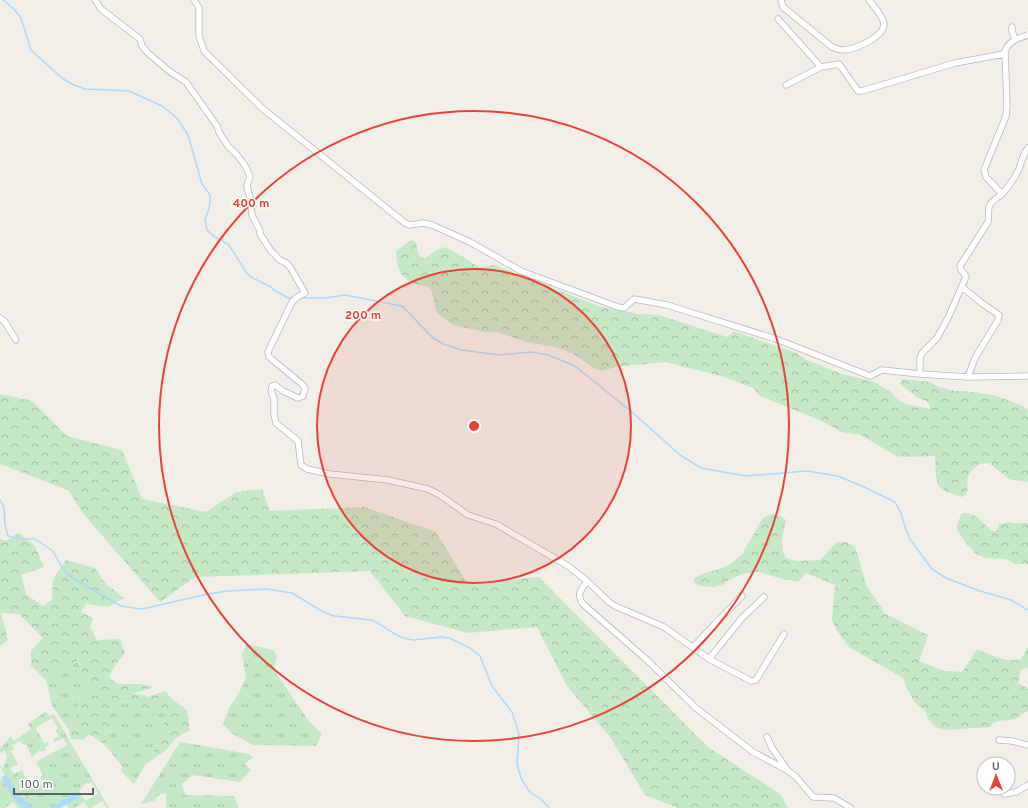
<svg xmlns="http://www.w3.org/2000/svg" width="1028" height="808" viewBox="0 0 1028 808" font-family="Overpass,sans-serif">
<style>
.grass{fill:url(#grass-tufts);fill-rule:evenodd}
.forest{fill:url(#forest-crowns)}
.garden{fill:#c5e8c5}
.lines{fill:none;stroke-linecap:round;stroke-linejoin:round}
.stream{stroke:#aadaff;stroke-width:1.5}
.canal{stroke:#aadaff;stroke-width:5.5}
.minor-casing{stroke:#b5b8bc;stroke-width:7}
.minor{stroke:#fff;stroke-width:5.5}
.ring{fill:none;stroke:#ea4335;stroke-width:2}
.centre{fill:#ea4335;stroke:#fff;stroke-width:2}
.ring-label{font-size:12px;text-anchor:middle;font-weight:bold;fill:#ea4335;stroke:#fff;stroke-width:3;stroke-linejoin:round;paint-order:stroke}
</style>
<defs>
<pattern id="grass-tufts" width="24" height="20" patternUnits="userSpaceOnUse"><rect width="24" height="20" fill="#c5e8c5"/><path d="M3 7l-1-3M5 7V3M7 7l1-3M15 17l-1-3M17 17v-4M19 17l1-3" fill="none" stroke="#a3c0a4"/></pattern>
<pattern id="forest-crowns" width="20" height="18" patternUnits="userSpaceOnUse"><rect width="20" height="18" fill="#c5e8c5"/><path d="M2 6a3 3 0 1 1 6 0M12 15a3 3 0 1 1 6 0" fill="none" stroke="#a3c0a4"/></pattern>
</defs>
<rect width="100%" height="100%" fill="#f1efe8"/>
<path class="grass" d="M247,644L273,650L277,656L274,670L308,720L322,734L316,746L253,745L231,733L223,724L229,708L239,693L246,677L242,654Z
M77,660L82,672L90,680V692H80L78,713L72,720L69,730L52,706L46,680L51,672L62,670Z
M131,700L136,711L159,709L167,717L157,739L156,747L134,784L121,771L123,767L104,744L109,738L105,733L109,730V715L116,703Z
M46,711L49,716L54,714L109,808H107L102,801L91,808H88L84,802L74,808H69L66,804L59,808H18L13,802L5,808H3L12,800L0,782V780L6,777L0,767V764L3,769L7,757L5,750L0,753V749L11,736L14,741L31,729L28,724ZM52,718L58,728L55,730L59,736L53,739L55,742L63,738L67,745L36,762L43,776L40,777L42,782L34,786L32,782L28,783L22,770L14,774L10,768L18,764L11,751L14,749L12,745L20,741L23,745L26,744L32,757L40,750L41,752L46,750L45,747L49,745L48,742L45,744L35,728ZM92,782L98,794L85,801L79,790L82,788V786L87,783L88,784Z
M180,742L249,754L253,757L244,764L251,770L240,782L193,775L182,784L185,795L234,796L239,808H166V794L161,793L154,801L141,804Z"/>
<path class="forest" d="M412,240L416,243L418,253L421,257L426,258L437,250L446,247L479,267L495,265L598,306L638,314L659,315L727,337L734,331L796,353L807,360L842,374L872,381L890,391L897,399L906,404L930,409V405L927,401L918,398L900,384L902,379L930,382L939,387L955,391H965L994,395L1023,406L1028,410V482L1009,479L989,463L979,464C975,467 970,472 968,476C965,485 972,490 962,497L947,492L938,486L936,476L935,456L906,457L896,456L861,435L841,432L824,422L760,396L753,388L725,377L665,362L616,367L601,371L592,367L572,353L556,347L526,342L497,332H485L457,326L452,324L439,315L436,311L432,292L429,287C404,283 397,275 396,251L408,242Z
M0,394L32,401L67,436L122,450L142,499L206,512L236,492L262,489L270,511L364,507L436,532L467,583L539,577L708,747L780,794L788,808H678L645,795L610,737L567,686L537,627L468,633L405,616L370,571L195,577L160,602L85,516L68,490L0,464Z
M962,513C982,513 982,527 995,532L998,528L999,524L1009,522L1013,523H1028V564H1015L1006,559L985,558L976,554L965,542L957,529V524Z
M772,514L782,517L786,520C783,533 779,546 786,558L796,561L820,560L837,542H846L855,546L867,587L882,608L884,613L928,635L919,661L944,671L962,672L977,649C991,655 1005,663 1021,659L1028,647V668L1021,669L1018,683L1028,689V711C1022,713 1020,718 1014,719C1005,722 995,718 990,727L945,730L935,727L928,719L925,710L917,705L910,695L903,678L849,647L836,629L832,620L835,585L806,573L798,582L779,578L759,572L742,574L727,581L724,584L715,587L700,586L696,584L693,580C702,572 712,572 722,568C730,565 737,559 743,553L763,518Z
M19,533L35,546L44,567L21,575L26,594L42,606L52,600L53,579L66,560L95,568L104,582L124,598L108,607L86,604L81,612L93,618L90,627L97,640L120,639L125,653L115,665L109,677L118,684H143L154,687L132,694H140L148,697L165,691L173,700L187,710L190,730L177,737L165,751L146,764L156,747L157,739L167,717L159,710L150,718L136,711L131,700L116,703L109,715V730L105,733L110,738L104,744L89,734L83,740L71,739L69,730L72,720L78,713L80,692H90V680L82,672L78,660L62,670L51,672L46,680L31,666V651L43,638L19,614L1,613L8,640L0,646V539L6,541Z
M19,774L21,775C23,777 24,782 26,784C31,789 34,787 36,794L32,799H29C21,795 18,786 16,777Z"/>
<path class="garden" d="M0,782L12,800L3,808H0Z"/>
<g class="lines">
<path class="stream" d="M3,0L14,9L21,18L31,50L63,79L74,85L85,89L129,91L162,106L177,118L188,135L202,184L210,195V205L205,220L207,230L212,235L229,245L246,272L251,277L271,287L274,290L288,298H294
M299,298H324L345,295L402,306L432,337L443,344L462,350L499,355L531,352L548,355L575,366L633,413L680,455L701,468L746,476L807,471L838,476L864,487L895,502L901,513L905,527L910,539L932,569L946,578L977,590L1011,600L1028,610
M0,500L4,507L5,525L8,536L19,539H35L53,551L63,569L70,576L88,587L121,606L142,609L208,594L227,591L267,589L292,593L325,613L335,616L371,620L378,623L393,633L403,638L413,640L441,637L449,638L470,648L480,656L492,686L512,712L519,734L517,764L521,778L529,791L543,801L549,808"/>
<path class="canal" d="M5,778L17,798L30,808
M55,808L77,795"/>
<defs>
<path id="minor" d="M95,0L101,9L140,39L142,46L148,53L169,71L186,82L217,126L219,132L228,146L238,156L246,167L250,177L247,185L248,191L250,197L252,215L260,231V234L271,251L280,260L286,263L290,267L305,293L297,297L292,302L268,352L269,357L303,385L305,389L303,396L298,398L283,391L275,385L272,386L271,391L274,399V414L276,423L298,441L301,465L307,469L330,474L388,480L428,489L440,495L468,515L496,524L568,566L587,581C581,591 576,593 583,604L647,660L696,708L753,752L787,770L796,777L813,797L834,798L851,808
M194,0L199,8V36L204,51L263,109L405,223L410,225L423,223L432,225L470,242L521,271L618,307L624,308L634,299L667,305L776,339L870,376L882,370L920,374L968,377L1028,376
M781,0L783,7L832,47C836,49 839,50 844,50C856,49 884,37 884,24C883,15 874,7 869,0
M778,19L821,67L786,85
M1012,27V31L1015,39
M821,67L839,64L856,88L858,91H862L955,63L1004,54
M1002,194L986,177L984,170L1006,116L1007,105L1005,51C1009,41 1018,38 1028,35
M962,287L983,304L999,315L998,320L975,358L968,377
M0,318L5,322L16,340
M920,374V358L922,353L937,338L948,318L965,279L966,276L961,270L960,266L988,222C989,217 988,212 989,207C990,201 998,198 1002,194C1007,189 1015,177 1018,171C1022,163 1022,155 1028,148
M587,581L609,602L615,606L664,627L709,659L751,681L756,680L784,634
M693,647L742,596
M709,659L742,618L764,597
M767,737L772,748L786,768
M999,740L1012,741L1028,745
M1004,794L1016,792L1028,785"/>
</defs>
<use href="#minor" class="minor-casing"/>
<use href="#minor" class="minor"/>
</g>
<circle cx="474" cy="426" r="157" fill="#ea4335" fill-opacity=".12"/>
<g class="ring">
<circle cx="474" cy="426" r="157"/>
<circle cx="474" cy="426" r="315"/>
</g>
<circle cx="474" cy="426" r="6" class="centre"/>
<g class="ring-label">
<text x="251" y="207">400 m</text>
<text x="363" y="319">200 m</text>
</g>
<g transform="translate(996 776) rotate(359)"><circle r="19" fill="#ffffff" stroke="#bfc1c3"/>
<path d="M0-3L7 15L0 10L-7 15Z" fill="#ea4335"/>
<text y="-6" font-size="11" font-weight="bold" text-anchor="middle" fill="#5f6368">U</text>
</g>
<path d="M14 788v6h79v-6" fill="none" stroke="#5f6368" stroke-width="2"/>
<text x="20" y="788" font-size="12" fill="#5f6368" stroke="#ffffff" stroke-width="3" paint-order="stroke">100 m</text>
</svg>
